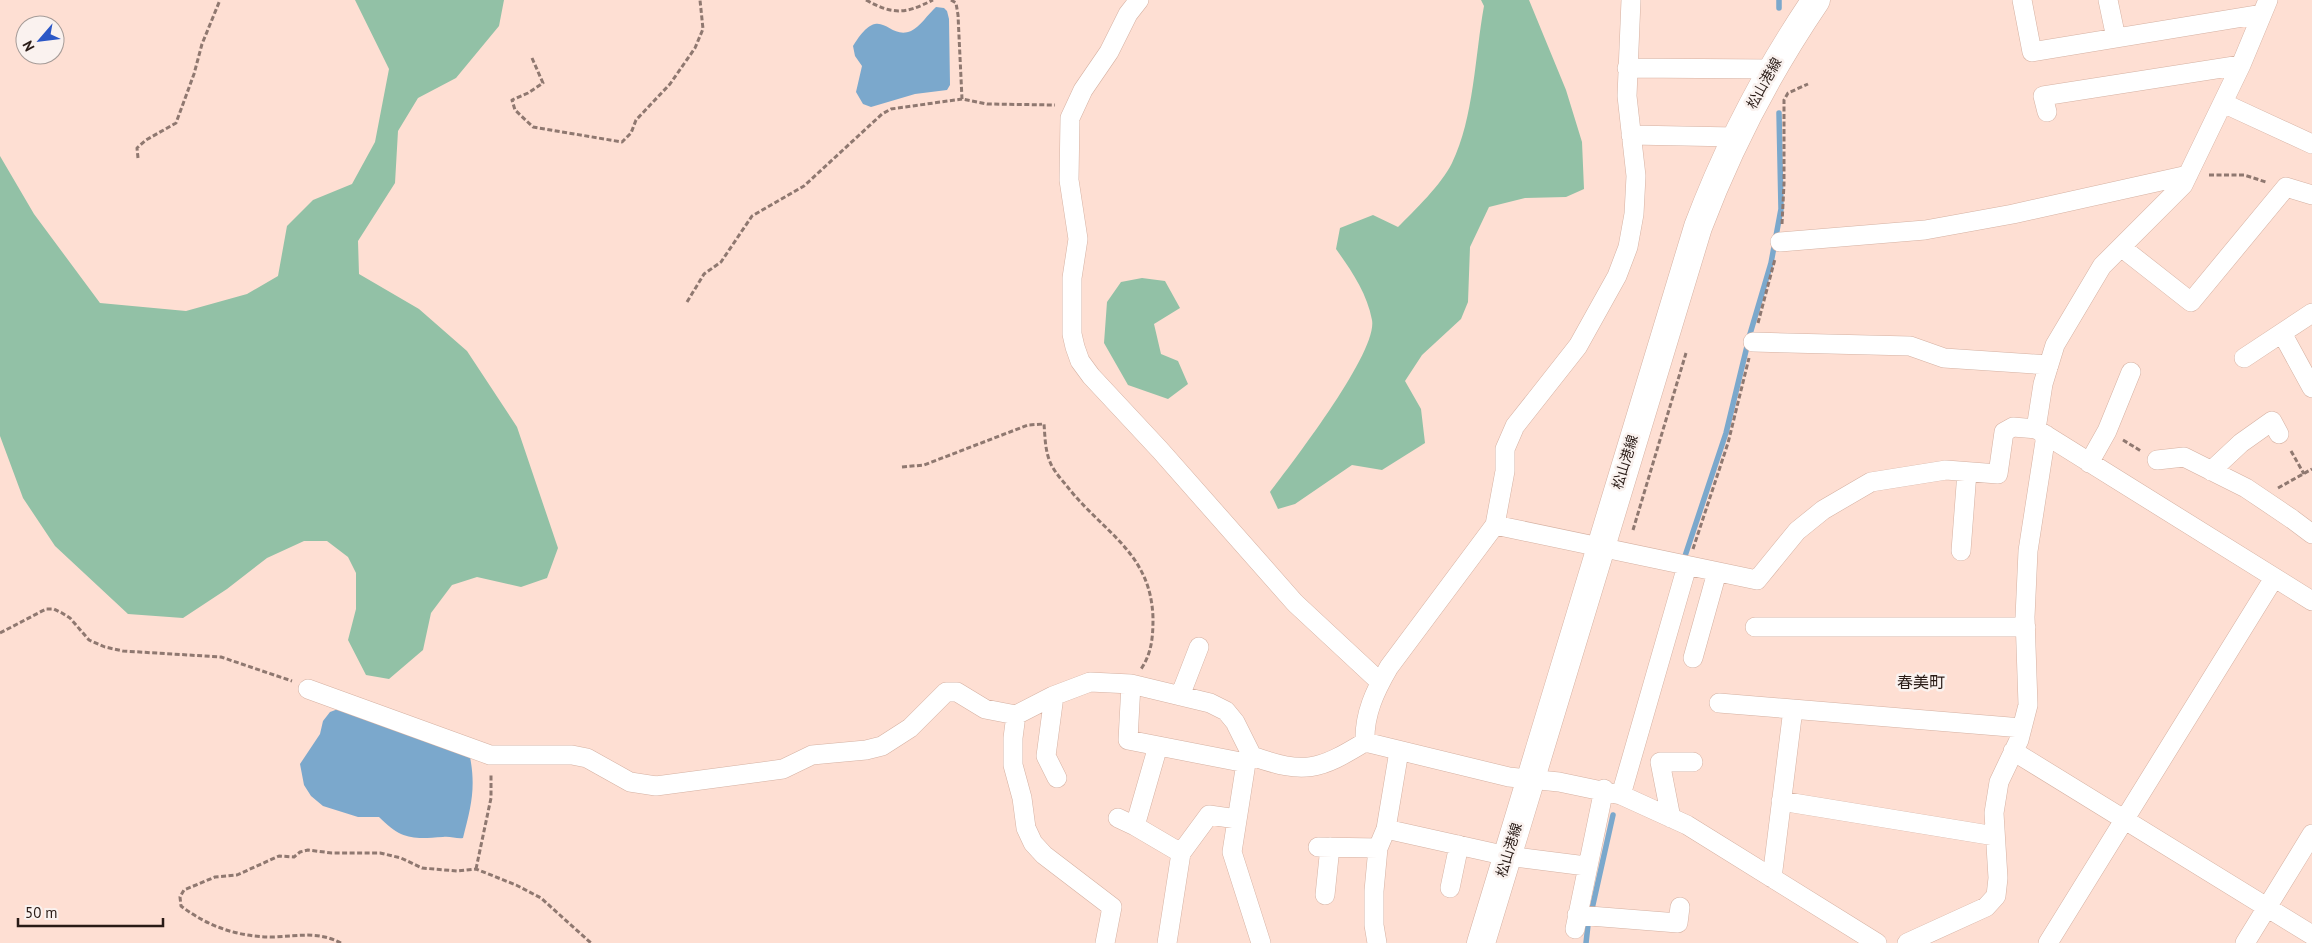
<svg xmlns="http://www.w3.org/2000/svg" width="2312" height="943" viewBox="0 0 2312 943" font-family="'PT Sans','Noto Sans JP',sans-serif">
<style>
.green{fill:#92c1a6}
.water{fill:#7ba8cc}
.lines{fill:none;stroke-linecap:round;stroke-linejoin:round}
.stream{stroke:#7ba8cc;stroke-width:5.5}
.minor-casing{stroke:#d5b1a2;stroke-width:20}
.primary-casing{stroke:#d5b1a2;stroke-width:29}
.path{stroke:#8f7870;stroke-width:3;stroke-dasharray:5 2.5;stroke-linecap:butt}
.minor{stroke:#fff;stroke-width:19}
.primary{stroke:#fff;stroke-width:28}
.labels{text-anchor:middle;stroke-width:5;stroke-linejoin:round;paint-order:stroke}
.street-label{font-size:14px;fill:#291b16;stroke:#faf2ef}
.quarter-label{font-size:16px;fill:#291b16;stroke:#faf2ef}
</style>
<rect width="100%" height="100%" fill="#fedfd3"/>
<path class="green" d="M355,0H504L499,26L456,78L418,98L398,131L395,183L358,241L359,274L419,309L467,351L517,427L558,548L547,578L521,587L477,577L452,585L431,613L423,650L389,679L366,675L348,640L356,609V573L348,557L327,541H304L267,558L227,589L183,618L128,614L55,546L23,498L0,436V156L34,214L100,303L186,311L247,294L278,276L287,226L313,200L352,184L375,142L389,69Z
M1481,0H1529L1566,90L1582,142L1584,189L1566,197L1525,198L1489,207L1470,247L1468,302L1461,319L1422,355L1405,381L1421,409L1425,443L1382,470L1352,465L1295,504L1278,509L1270,492C1292,463 1378,352 1372,320C1367,293 1351,270 1336,249L1340,228L1373,215L1398,227C1414,211 1442,184 1452,163C1474,118 1475,55 1484,6Z
M1142,278L1165,281L1180,308L1154,324L1161,354L1178,361L1188,384L1168,399L1128,385L1104,343L1107,302L1121,282Z"/>
<path class="water" d="M936,7L944,8L947,11L949,19L950,85L947,90L915,94L871,107L863,104L856,92L862,66L855,56L853,46C881,0 887,41 911,31C920,27 928,14 936,7Z
M338,709L470,757C476,788 471,807 463,838C457,839 450,836 443,837C412,839 402,840 379,817H358L323,806L311,796L304,785L300,764L320,734L323,721L330,712Z"/>
<g class="lines">
<path class="stream" d="M1779,8V0
M1683,562L1726,433L1750,334L1771,263L1781,209L1779,113
M1592,909L1613,815
M1586,943L1588,925"/>
<defs>
<path id="minor" d="M1139,0L1128,14L1109,52L1083,90L1070,118L1069,180L1078,239L1072,278V334L1075,347L1080,361L1091,376L1160,450L1295,603L1380,682
M2022,0L2032,52L2262,14
M2108,0L2116,38
M1627,68L1772,69
M2223,103L2312,144
M2047,112L2043,96L2241,65
M1631,135L1735,137
M1780,242L1925,230L2013,214L2188,175
M2121,247L2191,302L2286,187L2312,195
M2282,333L2312,388
M1753,342L1910,346L1944,358L2049,365
M2244,358L2312,313
M2036,429L2043,384L2055,345L2102,266L2183,185L2241,65L2268,0
M2157,460L2184,457L2246,488L2292,519L2312,534
M2089,463L2107,431L2131,372
M2211,471L2241,443L2272,421L2279,434
M1495,525L1757,580L1797,531L1823,510L1871,482L1946,470L1998,474L2004,432L2013,427L2036,429L2312,601
M1961,551L1967,472
M1755,627H2026
M1693,658L1717,572
M1131,684L1128,740L1246,763
M308,689L490,755H572L587,758L630,782L656,786L783,769L812,755L866,750L882,746L910,728L946,692H957L985,709L1016,715L1053,696L1090,682L1131,684L1210,703L1226,711L1235,722L1252,756C1305,775 1319,770 1365,742L1509,777L1559,782L1621,795L1687,825L1877,943
M1054,696L1046,756L1057,778
M1180,696L1199,647
M1719,703L2022,728
M1016,715L1013,738V765L1022,798L1026,828L1033,843L1044,855L1112,907L1105,943
M1365,742C1364,714 1375,691 1389,667L1495,525L1505,471V449L1515,426L1578,346L1617,276L1628,247L1634,214L1636,176L1627,96L1631,0
M2013,751L2312,935
M1252,756L1246,763L1232,852L1261,943
M1621,795L1687,566
M1781,801L1995,836
M1118,818L1135,826L1181,853
M1671,818L1660,762H1693
M1135,826L1158,746
M1386,829L1507,856L1586,866
M1318,847L1378,848
M1772,878L1793,709
M1450,888L1459,845
M1325,895L1330,847
M1577,915L1678,923L1680,907
M1575,929L1604,789
M1167,943L1181,853L1209,815L1237,819
M1377,943L1374,925V891L1378,848L1386,829L1399,751
M1907,943L1986,907L1996,896L1998,878L1994,813L1999,782L2019,740L2028,705L2025,617L2028,551L2046,435
M2048,943L2274,578
M2245,943L2312,834"/>
<path id="primary" d="M1481,943L1698,227C1729,145 1767,72 1816,0"/>
</defs>
<use href="#minor" class="minor-casing"/>
<use href="#primary" class="primary-casing"/>
<path class="path" d="M866,0C893,15 905,14 933,0
M951,0L956,3L958,15L962,99
M532,58L543,83L528,93L512,100L515,110L533,127L622,142L631,133L636,120L670,84L695,48L703,29L700,0
M138,158L137,148L146,140L176,123L194,74L202,44L220,0
M2209,175H2244L2266,182
M1782,224L1784,184V100L1788,93L1808,84
M687,302L704,274L721,262L752,216L804,186L882,114L891,109L962,99L987,104L1055,105
M1758,323L1775,259
M2123,440L2141,451
M2291,451L2304,474
M902,467L924,465L1028,425L1044,424C1045,436 1045,450 1050,462C1054,472 1063,481 1070,490C1106,534 1151,554 1153,618C1153,636 1152,653 1141,669
M2278,488L2312,469
M1633,530L1686,353
M1693,549L1728,443L1749,358
M0,633L46,609H54L62,613L70,618L89,640L105,647L123,651L221,657L292,681
M476,869L491,798V773
M341,943C318,931 299,936 274,937C238,937 209,927 181,906L180,897L184,890L215,877L237,875L279,856L294,857L300,852L308,850L332,853H380L401,858L422,868L457,871L476,869L516,885L541,898L591,943"/>
<use href="#minor" class="minor"/>
<use href="#primary" class="primary"/>
</g>
<g class="labels">
<g class="street-label">
<text transform="translate(1764 83) rotate(-61)" y="5">松山港線</text>
<text transform="translate(1625 462) rotate(-73)" y="5">松山港線</text>
<text transform="translate(1509 850) rotate(-73)" y="5">松山港線</text>
</g>
<g class="quarter-label">
<text x="1921" y="688">春美町</text>
</g>
</g>
<g transform="translate(40 40) rotate(242)"><circle r="24" fill="#faf2ef" stroke="#a69c98"/>
<path d="M0-4L9 19L0 12L-9 19Z" fill="#2b57c6"/>
<text y="-8" font-size="14" font-weight="bold" text-anchor="middle" fill="#291b16">N</text>
</g>
<path d="M18 918v8h145v-8" fill="none" stroke="#291b16" stroke-width="2.5"/>
<text x="25" y="918" font-size="15" fill="#291b16" stroke="#faf2ef" stroke-width="4" paint-order="stroke">50 m</text>
</svg>
